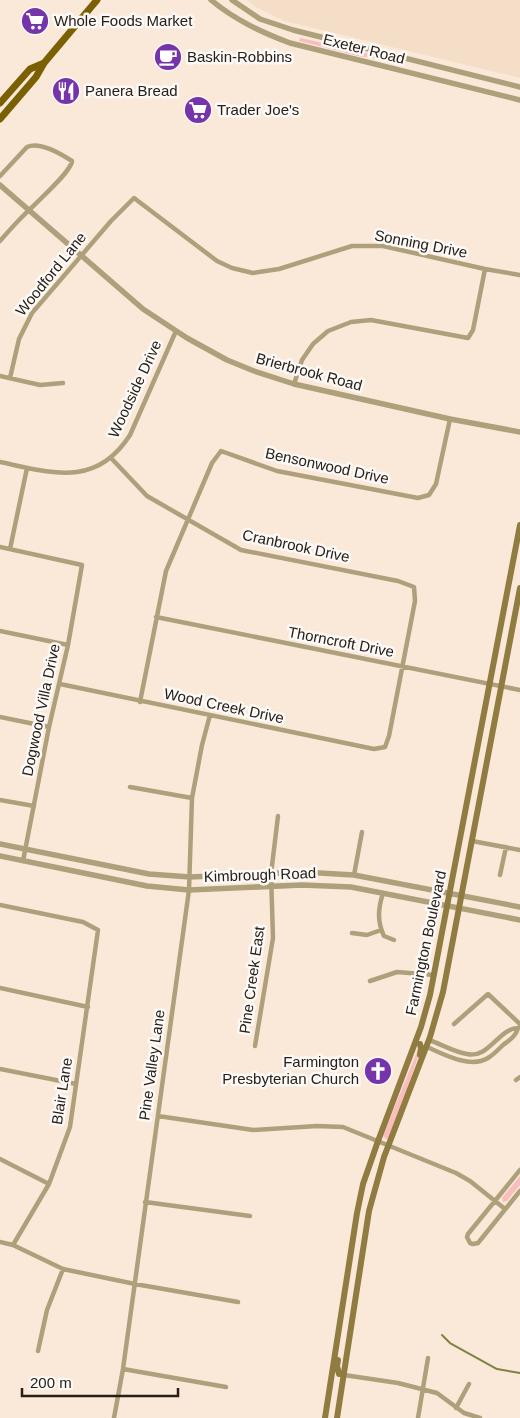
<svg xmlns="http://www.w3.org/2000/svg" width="520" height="1418" viewBox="0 0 520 1418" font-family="Helvetica,sans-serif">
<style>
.built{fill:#f5dec8}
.green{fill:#fabdbd}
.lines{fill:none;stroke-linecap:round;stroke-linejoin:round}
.stream{stroke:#7f8340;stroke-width:2}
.minor{stroke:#aea07b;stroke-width:4.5}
.tertiary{stroke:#aea07b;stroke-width:5.5}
.secondary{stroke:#907b41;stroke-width:6}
.primary{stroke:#7a6003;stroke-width:7}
.labels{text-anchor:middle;stroke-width:5;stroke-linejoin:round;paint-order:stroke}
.poi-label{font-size:15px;fill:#26201a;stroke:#fdf9f6;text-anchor:start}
.street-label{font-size:15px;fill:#26201a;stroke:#fdf9f6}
</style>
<rect width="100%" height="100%" fill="#fae9d9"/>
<path class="built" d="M247,0H520V78L284,21L254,6Z"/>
<path class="green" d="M301,38L397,60L398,62L358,56L299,41V40Z
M418,1049L420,1051L405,1095L388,1139H386L383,1136Z
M520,1176V1185L507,1201L503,1202L502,1198Z"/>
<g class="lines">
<path class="stream" d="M442,1335L450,1343L497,1369L520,1373"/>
<path class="minor" d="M0,176L27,147C40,141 61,154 72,161C71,173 31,207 21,218C14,225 7,233 0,241
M0,376L40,385L63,383
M10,378L19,339L32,313L111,221L134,198L217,261L232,268L253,273L279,269L352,246H383L485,269L520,275
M294,384L302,360L313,344L328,331L351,322L371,320L468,338L473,330L485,269
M0,462C52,473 96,488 130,435L176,331
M0,547L82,565L68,645L49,727L23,861
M10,549L27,468
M156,617L520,690
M0,631L68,645
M60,684L374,749L385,747L389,736L415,601L414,587L398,581L241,550L147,496L111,458
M140,702L166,571L212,463L221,451L277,471L418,498L429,495L436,484L450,419
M0,717L49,727
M130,787L192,798
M0,800L34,806
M472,841L520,850
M354,875L362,832
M500,875L506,847
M383,893C378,909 377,921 384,936L394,940
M0,905L83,922L98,930L70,1127L49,1184L13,1245
M352,933L367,935L381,930
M370,981L397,972L434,975
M0,988L88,1007
M454,1024L488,994L520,1024
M255,1046L273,938L271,874L278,816
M427,1047C443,1054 470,1069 488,1058C493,1055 498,1050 503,1045C510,1040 516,1036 518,1028C499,1028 489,1059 467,1054C454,1052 441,1044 429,1040
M0,1069L76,1084
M516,1080L520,1077
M158,1116L253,1130L317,1126L343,1127L456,1173L470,1181L505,1209
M0,1159L49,1184
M520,1170L468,1234L467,1237L470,1243L473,1244L478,1243L520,1191
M145,1202L250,1216
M0,1242L13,1245L63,1269L135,1284L238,1302
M38,1351L47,1310L63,1269
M123,1369L226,1387
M344,1375L398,1383L437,1393L464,1413L480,1418
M456,1408L469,1384
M114,1418L123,1369L189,890L192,798L202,745L210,715
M418,1418L428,1358"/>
<path class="tertiary" d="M211,0C235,20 261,32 290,43L520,100
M232,0L260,19L293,30L520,87
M0,185L143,309L187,338L227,360L254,371L294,384L450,419L520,432
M0,844L149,874L190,877L302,872L354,875L520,907
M0,856L147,886L189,890L302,885L351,887L520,920"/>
<path class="secondary" d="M420,1055L421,1048L420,1044
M338,1360L337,1366L339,1374
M325,1418L357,1213L363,1184L378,1141L421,1027L430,995L520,525
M337,1418L369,1211L384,1157L430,1037L443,992L520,588"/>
<path class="primary" d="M0,103L30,69L44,63
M0,119L36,77L44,63L97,0"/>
</g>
<defs>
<symbol id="supermarket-disc" viewBox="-11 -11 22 22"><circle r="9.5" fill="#7534a9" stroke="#fdf9f6"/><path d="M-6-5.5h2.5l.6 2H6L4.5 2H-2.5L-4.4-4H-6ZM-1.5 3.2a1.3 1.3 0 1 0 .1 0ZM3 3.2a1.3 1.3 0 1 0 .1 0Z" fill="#fff"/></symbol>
<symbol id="cafe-disc" viewBox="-11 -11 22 22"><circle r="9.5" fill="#7534a9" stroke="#fdf9f6"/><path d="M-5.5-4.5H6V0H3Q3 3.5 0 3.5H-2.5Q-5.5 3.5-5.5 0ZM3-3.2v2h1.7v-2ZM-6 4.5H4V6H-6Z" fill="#fff"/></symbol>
<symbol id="restaurant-disc" viewBox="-11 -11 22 22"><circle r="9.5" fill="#7534a9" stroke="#fdf9f6"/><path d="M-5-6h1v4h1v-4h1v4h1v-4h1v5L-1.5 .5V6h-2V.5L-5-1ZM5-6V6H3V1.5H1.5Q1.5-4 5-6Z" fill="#fff"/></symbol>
<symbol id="church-disc" viewBox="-11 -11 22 22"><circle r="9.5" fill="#7534a9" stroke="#fdf9f6"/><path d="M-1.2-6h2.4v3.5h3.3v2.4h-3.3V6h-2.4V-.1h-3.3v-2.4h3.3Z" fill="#fff"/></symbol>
</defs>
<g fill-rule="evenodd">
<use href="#supermarket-disc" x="19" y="5" width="32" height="32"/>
<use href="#cafe-disc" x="152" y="41" width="32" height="32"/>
<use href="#restaurant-disc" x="50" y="75" width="32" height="32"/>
<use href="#supermarket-disc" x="182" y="94" width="32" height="32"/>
<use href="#church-disc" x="362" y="1055" width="32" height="32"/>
</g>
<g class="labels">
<g class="poi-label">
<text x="54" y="26">Whole Foods Market</text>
<text x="187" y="62">Baskin-Robbins</text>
<text x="85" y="96">Panera Bread</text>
<text x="217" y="115">Trader Joe's</text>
<text x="359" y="1067" text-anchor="end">Farmington<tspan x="359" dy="17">Presbyterian Church</tspan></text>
</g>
<g class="street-label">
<text transform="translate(364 49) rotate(14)" y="5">Exeter Road</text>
<text transform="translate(421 244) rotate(11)" y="5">Sonning Drive</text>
<text transform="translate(51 274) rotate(-51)" y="5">Woodford Lane</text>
<text transform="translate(309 372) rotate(15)" y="5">Brierbrook Road</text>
<text transform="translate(135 389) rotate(-65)" y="5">Woodside Drive</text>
<text transform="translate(327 466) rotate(12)" y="5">Bensonwood Drive</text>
<text transform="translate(296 546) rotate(12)" y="5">Cranbrook Drive</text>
<text transform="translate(341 642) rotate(11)" y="5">Thorncroft Drive</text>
<text transform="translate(224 706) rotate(12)" y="5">Wood Creek Drive</text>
<text transform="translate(41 710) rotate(-78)" y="5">Dogwood Villa Drive</text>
<text transform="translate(260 875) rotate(-2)" y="5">Kimbrough Road</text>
<text transform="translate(426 943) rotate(-78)" y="5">Farmington Boulevard</text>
<text transform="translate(252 980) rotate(-82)" y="5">Pine Creek East</text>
<text transform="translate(152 1065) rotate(-82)" y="5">Pine Valley Lane</text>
<text transform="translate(62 1091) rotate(-81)" y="5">Blair Lane</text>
</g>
</g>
<path d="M22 1388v8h156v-8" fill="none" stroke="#26201a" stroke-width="2.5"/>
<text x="30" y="1388" font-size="15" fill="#26201a" stroke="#fdf9f6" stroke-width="4" paint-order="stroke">200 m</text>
</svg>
